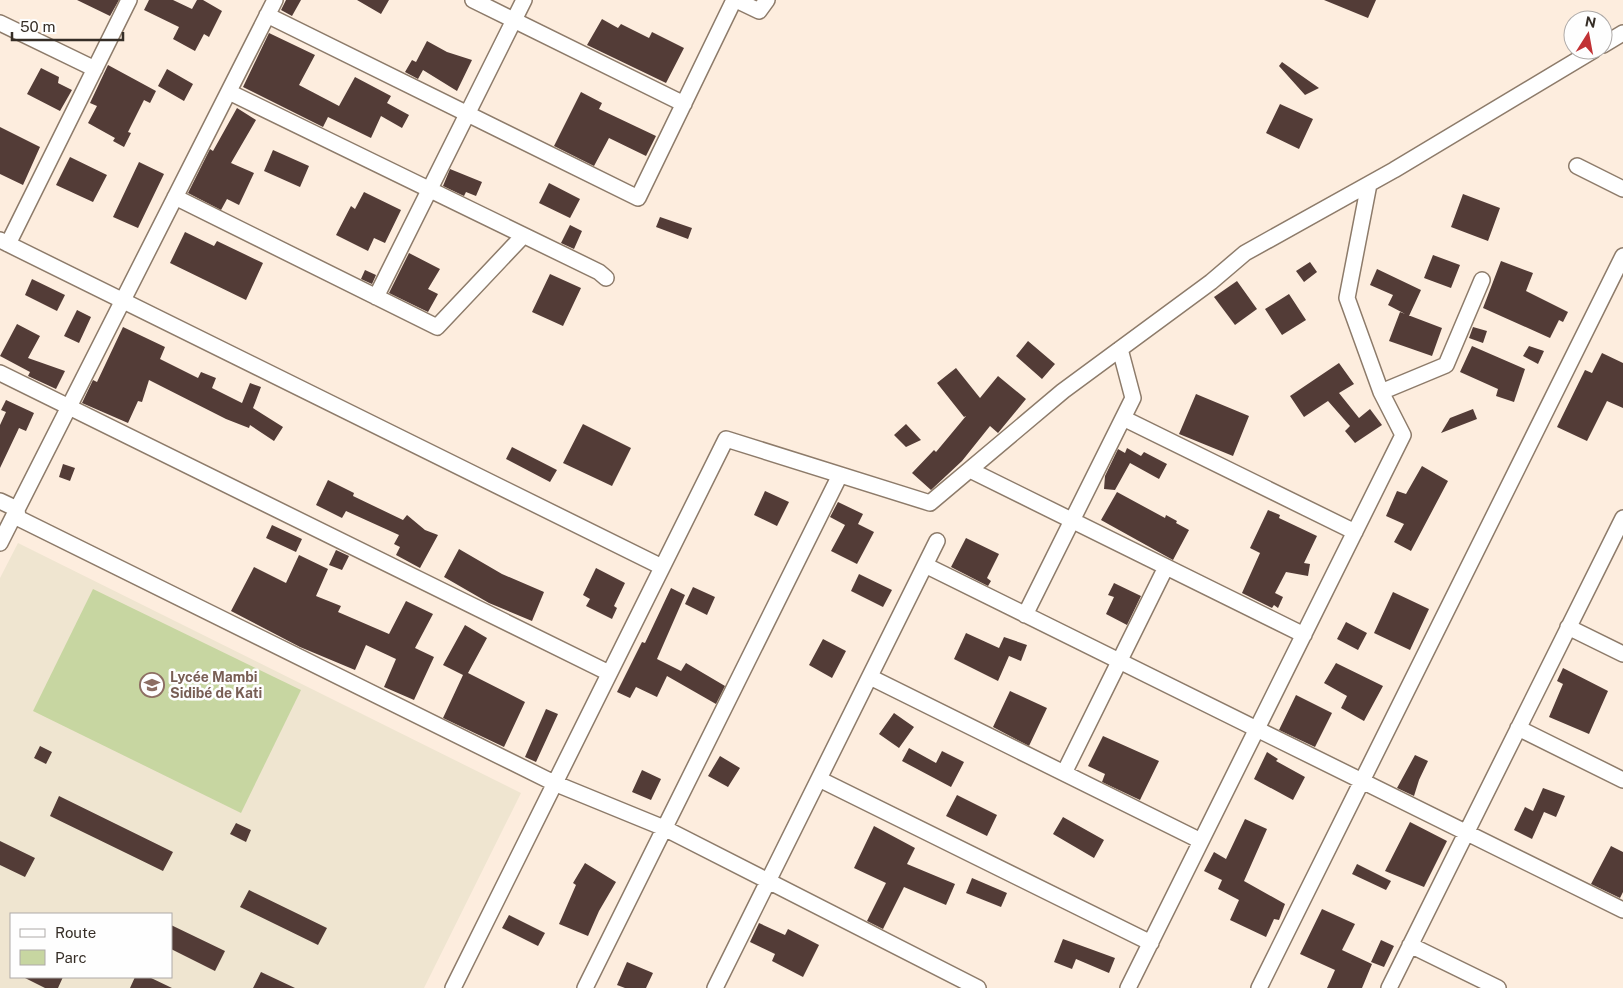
<svg xmlns="http://www.w3.org/2000/svg" width="1623" height="988" viewBox="0 0 1623 988" font-family="'Public Sans',sans-serif">
<style>
.education{fill:#efe5d0;fill-rule:evenodd}
.green{fill:#c7d6a1}
.building{fill:#533c37}
.lines{fill:none;stroke-linecap:round;stroke-linejoin:round}
.minor-casing{stroke:#8d7b6a;stroke-width:18}
.minor{stroke:#fff;stroke-width:15}
.labels{text-anchor:middle;stroke-width:5;stroke-linejoin:round;paint-order:stroke}
.education-label{font-size:14px;font-weight:bold;fill:#785e54;stroke:#fefefe;text-anchor:start}
</style>
<rect width="100%" height="100%" fill="#fdedde"/>
<path class="education" d="M18,543L521,793L424,988H0V578ZM11,914H171V977H11Z"/>
<path class="green" d="M93,589L301,690L241,813L33,711Z"/>
<path class="building" d="M77,0H119L110,16Z
M149,0H173L192,9L197,0H203L222,11L209,37L204,34L195,51L173,39L179,27L144,10Z
M286,0H301L292,16L281,10Z
M357,0H389L381,14Z
M1324,0H1376L1368,18Z
M602,19L618,28L621,24L649,38L652,32L684,48L666,83L587,45Z
M269,33L315,55L299,85L339,106L355,77L391,96L387,103L409,115L402,128L381,116L371,138L328,117L323,127L243,87Z
M427,41L447,52L472,60L457,91L423,70L418,79L405,72L412,60L416,62Z
M1282,62L1319,88L1305,95L1279,66Z
M108,65L156,91L150,103L144,100L128,132L131,133L124,147L113,141L115,138L88,123L97,106L90,103Z
M41,68L59,77L58,83L72,90L60,111L27,94Z
M167,69L193,84L184,101L158,86Z
M581,92L602,103L599,109L656,136L646,156L609,138L594,166L554,146Z
M1280,104L1313,119L1299,149L1266,133Z
M237,108L256,120L231,163L254,173L239,205L227,199L221,210L188,193L210,149L213,151Z
M0,127L40,147L23,185L0,174Z
M273,150L309,166L300,187L264,171Z
M70,157L107,175L93,202L56,185Z
M139,162L164,174L138,228L113,217Z
M450,169L482,182L476,196L466,192L464,196L443,186Z
M549,183L580,199L570,218L539,203Z
M364,192L401,210L385,243L374,238L368,251L336,235L351,206L355,209Z
M1463,194L1500,208L1488,241L1451,227Z
M660,217L692,228L688,239L656,227Z
M570,225L582,231L574,249L561,243Z
M185,232L214,246L217,241L263,263L246,300L170,263Z
M409,253L440,269L428,289L438,294L428,312L389,293Z
M1433,255L1460,265L1451,288L1424,278Z
M1501,261L1533,273L1526,291L1568,312L1563,322L1559,320L1550,338L1483,308Z
M1310,262L1317,272L1304,282L1296,271Z
M1377,269L1421,290L1409,316L1388,305L1393,295L1370,285Z
M365,270L376,275L372,284L361,279Z
M550,274L581,288L563,326L532,312Z
M32,279L65,295L57,311L25,295Z
M1237,281L1257,309L1235,325L1214,297Z
M1289,294L1306,320L1282,335L1265,309Z
M77,310L91,317L79,343L64,336Z
M1400,312L1442,328L1432,356L1389,341Z
M17,324L40,336L28,358L65,371L56,389L28,376L30,372L0,356Z
M123,327L165,347L160,359L198,378L201,372L216,378L212,388L242,403L250,383L261,387L253,408L283,427L274,441L250,425L249,428L226,419L149,380L142,402L138,401L128,423L82,403L93,380L97,382Z
M1473,327L1487,331L1483,343L1469,338Z
M1028,341L1055,364L1042,379L1016,356Z
M1472,346L1525,369L1514,402L1496,396L1498,389L1460,372Z
M1529,346L1544,351L1538,364L1523,356Z
M1602,353L1623,363V408L1607,401L1587,441L1557,427L1585,370L1592,373Z
M1339,363L1354,384L1339,393L1359,418L1370,409L1382,425L1355,443L1345,431L1350,426L1328,401L1304,417L1290,396Z
M956,368L980,398L998,376L1026,399L998,433L990,426L962,461L931,490L912,473L934,450L936,452L966,416L964,417L937,383Z
M1196,394L1249,416L1233,456L1179,434Z
M6,400L34,413L26,431L19,428L0,468V425L6,412L1,410Z
M1473,409L1477,419L1441,433L1450,418Z
M583,424L631,448L612,486L563,463Z
M906,424L921,440L906,447L894,435Z
M512,447L557,470L550,482L506,459Z
M1127,448L1141,456L1144,452L1167,464L1159,479L1130,463L1115,490L1104,489L1105,476L1118,449L1125,453Z
M63,464L75,468L70,481L59,477Z
M1422,466L1448,481L1411,551L1394,542L1404,524L1386,516L1397,491L1406,494Z
M328,480L354,493L353,496L403,520L407,515L425,530L438,535L420,568L396,555L400,547L394,544L399,535L346,511L342,518L316,505Z
M765,491L789,502L777,526L754,515Z
M1117,492L1165,518L1166,515L1177,521L1176,523L1189,530L1173,560L1101,520Z
M838,502L863,514L858,524L874,532L857,564L831,551L845,525L830,517Z
M1268,510L1280,515L1279,518L1317,536L1304,563L1310,564L1308,576L1286,572L1275,593L1283,597L1278,608L1274,605L1272,608L1242,593L1260,553L1250,548Z
M272,525L302,539L296,552L266,538Z
M966,538L999,554L987,578L991,581L988,586L951,567Z
M459,549L502,574L544,592L532,621L489,603L444,577Z
M336,550L349,556L342,570L329,565Z
M299,555L328,569L316,596L341,606L338,612L389,634L406,601L433,614L415,648L434,657L414,700L384,687L396,659L366,645L355,670L300,647L231,611L254,567L286,583Z
M596,568L625,583L614,606L617,608L612,619L586,606L590,599L583,595Z
M859,574L892,590L883,607L851,591Z
M1114,583L1141,596L1127,625L1106,614L1114,597L1108,595Z
M693,587L715,597L707,615L685,604Z
M671,588L685,595L657,659L681,671L686,663L725,686L716,704L667,676L657,697L636,687L630,698L617,692L642,642L645,643Z
M1393,592L1429,609L1410,650L1374,633Z
M1346,622L1367,633L1358,650L1337,639Z
M465,625L487,638L468,673L525,702L504,747L443,718L463,675L443,665Z
M966,633L999,648L1004,637L1027,645L1021,661L1009,656L998,681L954,659Z
M823,639L846,651L832,678L809,665Z
M1336,663L1383,686L1364,721L1341,708L1347,696L1324,683Z
M1563,668L1608,691L1589,734L1549,717L1563,684L1557,681Z
M1010,691L1047,708L1029,746L993,727Z
M1296,695L1332,713L1315,747L1279,730Z
M546,709L558,714L536,762L525,757Z
M894,713L914,727L899,748L879,734Z
M1103,736L1159,761L1140,800L1102,782L1105,774L1088,766Z
M40,746L52,752L46,764L34,758Z
M909,748L936,763L942,751L964,762L951,787L902,761Z
M1267,752L1278,759L1276,761L1305,777L1293,800L1254,779Z
M1415,755L1428,761L1419,780L1414,796L1397,788Z
M720,756L740,768L728,787L708,776Z
M642,770L661,779L651,800L632,792Z
M1543,788L1565,796L1556,817L1544,812L1532,839L1514,830L1525,807L1533,811Z
M957,795L997,815L987,836L946,816Z
M59,796L173,852L163,871L50,816Z
M1063,817L1104,840L1094,858L1053,834Z
M1245,819L1267,829L1244,881L1285,904L1279,920L1274,919L1266,937L1230,920L1239,900L1218,889L1222,880L1204,871L1214,852L1226,859Z
M1410,822L1447,841L1424,887L1385,871Z
M236,823L251,830L246,842L230,834Z
M874,826L915,848L907,864L955,884L946,905L904,887L883,929L867,921L886,883L854,868Z
M0,841L35,858L25,877L0,865Z
M1611,846L1623,852V892L1620,898L1591,884Z
M585,863L616,882L599,911L588,936L559,924L576,885L573,883Z
M1357,864L1391,881L1386,890L1352,874Z
M972,878L1007,893L1001,907L966,893Z
M249,890L327,928L318,945L240,907Z
M1322,909L1355,924L1342,950L1372,964L1362,988H1327L1335,970L1300,954Z
M509,915L545,933L538,946L502,928Z
M759,923L785,935L788,929L819,945L803,977L772,961L775,954L750,942Z
M171,925L225,951L215,971L171,949Z
M1063,939L1115,958L1109,973L1076,959L1072,969L1054,962Z
M1381,940L1394,946L1384,967L1371,962Z
M627,962L653,973L646,988H625L617,985Z
M261,972L295,988H253Z
M23,977H63L58,988H45Z
M135,977H149L172,988H130Z"/>
<g class="lines">
<defs>
<path id="minor" d="M473,0L684,104
M736,0L759,11L767,0
M267,15L638,198L734,0
M0,23L95,69
M1603,45L1623,33
M229,92L599,272L606,278
M1577,166L1623,189
M175,197L437,327L522,237
M0,240L662,567
M8,244L129,0
M376,297L524,0
M0,373L609,673
M1381,392L1446,365L1482,280
M1123,418L1355,532
M970,470L1304,635
M0,501L17,509L18,518L554,783L664,828L978,988
M0,543L275,0
M925,565L1623,910
M1025,615L1133,398L1120,349
M1568,627L1623,654
M870,677L1201,841
M1518,728L1623,780
M1064,773L1166,567
M819,779L1151,943
M1410,945L1498,988
M453,988L726,439L930,503L1063,391L1211,282L1245,253L1394,170L1594,50
M585,988L840,475
M715,988L937,541
M1128,988L1403,435L1381,392L1347,298L1369,184
M1259,988L1623,256
M1389,988L1623,518"/>
</defs>
<use href="#minor" class="minor-casing"/>
<use href="#minor" class="minor"/>
</g>
<defs>
<symbol id="school-ring" viewBox="-11 -11 22 22"><circle r="9.5" fill="#fefefe" stroke="#8d6e63" stroke-width="1.5"/><path d="M0-5L7-2L0 1L-7-2ZM-4 1L0 2.5L4 1V4Q0 6-4 4Z" fill="#8d6e63"/></symbol>
</defs>
<g fill-rule="evenodd">
<use href="#school-ring" x="138" y="671" width="28" height="28"/>
</g>
<g class="labels">
<g class="education-label">
<text x="170" y="682">Lycée Mambi<tspan x="170" dy="16">Sidibé de Kati</tspan></text>
</g>
</g>
<rect x="10" y="913" width="162" height="65" fill="#fefefe" stroke="#aeaaa8"/>
<rect x="20" y="929" width="25" height="8" fill="#ffffff" stroke="#aeaaa8"/>
<text x="55" y="938" font-size="15" fill="#352d26">Route</text>
<rect x="20" y="950" width="25" height="15" fill="#c7d6a1" stroke="#aeaaa8"/>
<text x="55" y="963" font-size="15" fill="#352d26">Parc</text>
<g transform="translate(1588 35) rotate(11)"><circle r="24" fill="#fefefe" stroke="#aeaaa8"/>
<path d="M0-4L9 19L0 12L-9 19Z" fill="#c13235"/>
<text y="-8" font-size="14" font-weight="bold" text-anchor="middle" fill="#352d26">N</text>
</g>
<path d="M12 32v8h111v-8" fill="none" stroke="#352d26" stroke-width="2.5"/>
<text x="20" y="32" font-size="15" fill="#352d26" stroke="#fefefe" stroke-width="4" paint-order="stroke">50 m</text>
</svg>
